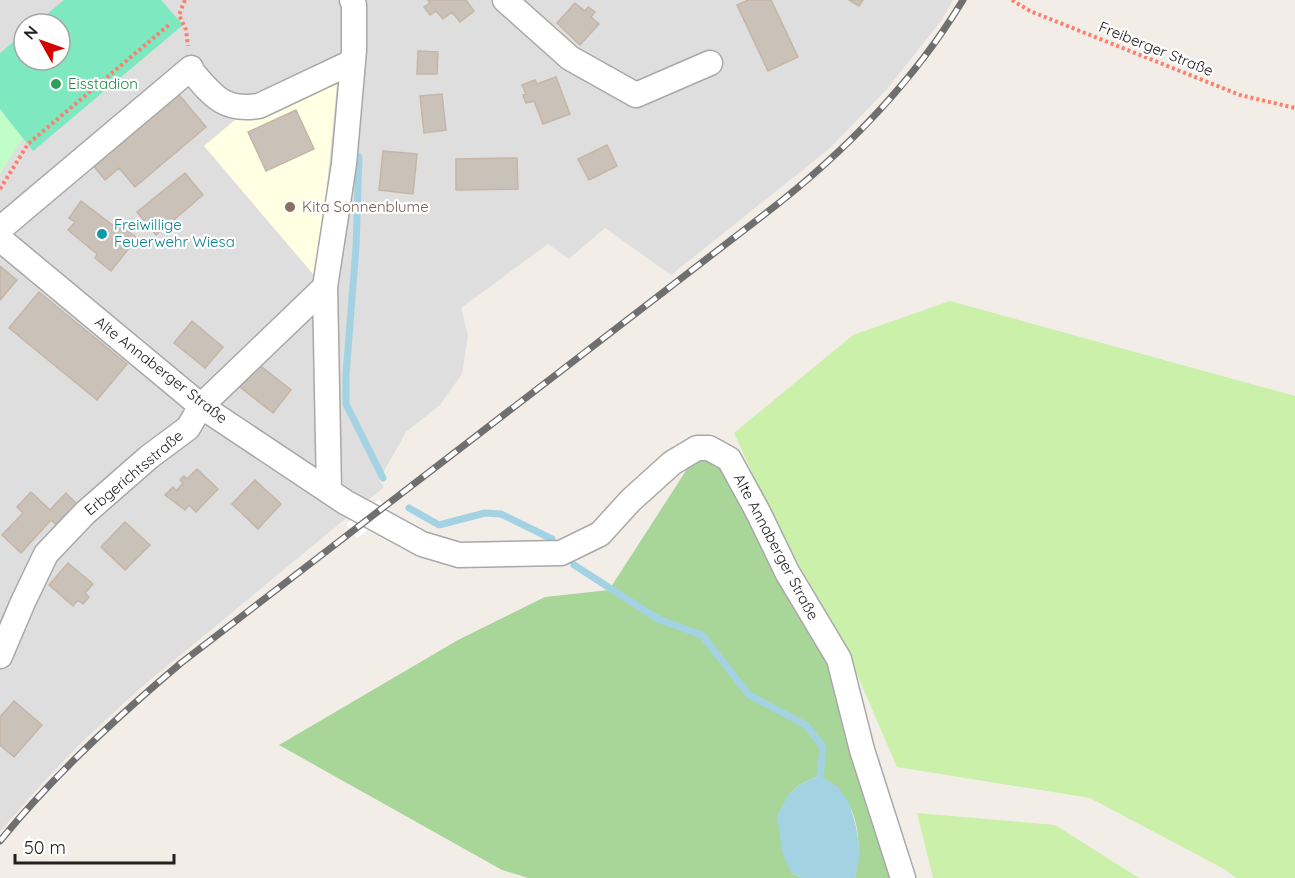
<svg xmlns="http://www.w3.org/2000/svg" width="1295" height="878" viewBox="0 0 1295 878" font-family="Quicksand,sans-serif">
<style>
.residential{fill:#dfdede;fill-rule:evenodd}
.education{fill:#feffe3}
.grass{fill:#caf0a9}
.forest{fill:#a8d598}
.park{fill:#c1fec7}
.pitch{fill:#7ee8c1}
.water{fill:#a3d3e3}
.pier{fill:#fff}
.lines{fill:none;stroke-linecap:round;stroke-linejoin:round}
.stream{stroke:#a3d3e3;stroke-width:7}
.building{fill:#cac1b9;stroke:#c5b5a7;stroke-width:1.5}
.minor-casing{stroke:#a8a8a8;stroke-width:27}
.path{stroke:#ff7d6b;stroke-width:4;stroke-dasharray:3 3;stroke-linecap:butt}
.minor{stroke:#fff;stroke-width:24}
.rail-casing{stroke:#6f6f6f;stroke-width:7}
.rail{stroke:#fff;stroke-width:4.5;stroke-dasharray:14;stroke-linecap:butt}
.leisure-dot{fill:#2e9e5b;stroke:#fff;stroke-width:2}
.education-dot{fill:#8d6e63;stroke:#fff;stroke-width:2}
.culture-dot{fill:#0f9aa8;stroke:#fff;stroke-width:2}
.labels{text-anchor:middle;stroke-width:4.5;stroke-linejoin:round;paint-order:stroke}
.street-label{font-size:15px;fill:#212121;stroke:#fff}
.leisure-label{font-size:15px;fill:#27864d;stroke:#fff;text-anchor:start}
.education-label{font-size:15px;fill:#785e54;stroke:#fff;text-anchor:start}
.culture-label{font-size:15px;fill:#0d838f;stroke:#fff;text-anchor:start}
</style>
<rect width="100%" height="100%" fill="#f2eee7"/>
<path class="residential" d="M0,0H953L941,21L887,89L829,149L671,275L605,228L569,259L548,244L461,308L468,336L462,374L440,405L406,432L379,480L384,487L137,691L85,739L38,788L0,832ZM24,24H60V60H24Z"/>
<path class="education" d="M325,81L337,85L319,267L313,274L204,146L236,119Z"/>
<path class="grass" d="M950,301L1295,396V878H1236L1226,870L1090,798L897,767L846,649L773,518L734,433L853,335Z
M917,813L1055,825L1139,878H933Z"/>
<path class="forest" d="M698,452L726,464L822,648L894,878H855C860,854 861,828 849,805C844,794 829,783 820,775L799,785L789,794L791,873L802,878H528L502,870L279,745L458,640L545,597L609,590Z"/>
<path class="park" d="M0,109L23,138L0,174Z"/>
<path class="pitch" d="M64,0H161L183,25L33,151L0,109V53L24,33V60H60V24H35Z"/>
<path class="water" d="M820,775L839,788L849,803L856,826L860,853L855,878H802L791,873L782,852L777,815L789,794L799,785Z"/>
<path class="pier" d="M379,499L390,514L357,538L346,524Z"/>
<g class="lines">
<path class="stream" d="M359,157L356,247L346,375V404L383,478
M409,508L439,525L485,513L501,514L552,539
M574,565L658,619L702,635L749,695L806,725L823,747L820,775"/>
</g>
<path class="building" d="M428,0H466L474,11L460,22L452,12L443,19L436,11L430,15L424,7L430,3Z
M748,0H771L798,57L768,71L737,5Z
M849,0H863L859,6Z
M575,3L585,11L588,7L595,12L591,17L599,24L580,45L557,23Z
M418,51L438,52L437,74H417Z
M556,77L570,114L543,124L534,101L526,103L523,95L526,94L522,85L535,80L537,84Z
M175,90L206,127L135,187L119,168L105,180L92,164Z
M442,94L446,130L424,133L420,96Z
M296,110L314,149L266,171L248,132Z
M607,145L617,166L589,180L578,159Z
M383,151L417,154L413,194L379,190Z
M517,158L518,189L456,190V159Z
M185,173L203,195L156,235L137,212Z
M81,201L118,229L121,225L137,238L111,271L95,258L97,254L68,230L75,222L69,218Z
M0,266L17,280L0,300Z
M39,292L127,364L97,400L9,328Z
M192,321L223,347L205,368L174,343Z
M253,360L291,390L273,413L235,383Z
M197,469L218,489L196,512L189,505L185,510L165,495L173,487L176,491L183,483L180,480L184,476L187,479Z
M255,480L281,504L258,529L232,504Z
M31,492L50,510L66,493L79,506L59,527L51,520L21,553L2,535L23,513L17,507Z
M125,522L150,545L125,570L101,547Z
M68,563L93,584L85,593L89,597L83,604L78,600L73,606L49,585Z
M14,701L42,725L14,757L0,745V717Z"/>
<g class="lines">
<defs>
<path id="minor" d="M505,0L570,58L636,95L710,63
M190,69C211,94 223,112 259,106L352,62
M0,229L191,68
M0,239L201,406L345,502L422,544L459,555L561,553L600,534L631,500L672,463L697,448H709L729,459L758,512L787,572L839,659L862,750L903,878
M329,491L325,287L344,164L354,50V5L352,0
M0,656L23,602L46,554L85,513L149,457L188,428L201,406L325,287"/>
</defs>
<use href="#minor" class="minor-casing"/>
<path class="path" d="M185,0L179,15L186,30L188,46
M1012,0L1030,11L1240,95L1295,108
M0,189L28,144L170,24"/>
<use href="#minor" class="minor"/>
<defs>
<path id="rail" d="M0,841C54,775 116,718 181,663L761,217C841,156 911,86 963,0"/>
</defs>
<use href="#rail" class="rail-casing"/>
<use href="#rail" class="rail"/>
</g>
<circle class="leisure-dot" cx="56" cy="84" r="6"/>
<circle class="education-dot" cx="290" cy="207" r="6"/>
<circle class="culture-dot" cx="102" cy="234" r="6"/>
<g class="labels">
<g class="street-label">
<text transform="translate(1156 49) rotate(22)" y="5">Freiberger Straße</text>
<text transform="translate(161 370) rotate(38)" y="5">Alte Annaberger Straße</text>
<text transform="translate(134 473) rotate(-40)" y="5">Erbgerichtsstraße</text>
<text transform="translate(776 547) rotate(62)" y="5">Alte Annaberger Straße</text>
</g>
<g class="leisure-label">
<text x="68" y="89">Eisstadion</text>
</g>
<g class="education-label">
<text x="302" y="212">Kita Sonnenblume</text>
</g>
<g class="culture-label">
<text x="114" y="230">Freiwillige<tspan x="114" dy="17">Feuerwehr Wiesa</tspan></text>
</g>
</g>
<g transform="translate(42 42) rotate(310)"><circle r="28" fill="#ffffff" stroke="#a6a6a6" stroke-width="1.5"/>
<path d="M0-4.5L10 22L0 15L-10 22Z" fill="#d20500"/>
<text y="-9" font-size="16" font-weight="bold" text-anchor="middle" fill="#212121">N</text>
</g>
<path d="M15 854v9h159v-9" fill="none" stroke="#212121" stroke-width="3"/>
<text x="24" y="854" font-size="18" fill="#212121" stroke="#ffffff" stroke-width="4.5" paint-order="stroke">50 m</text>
</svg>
